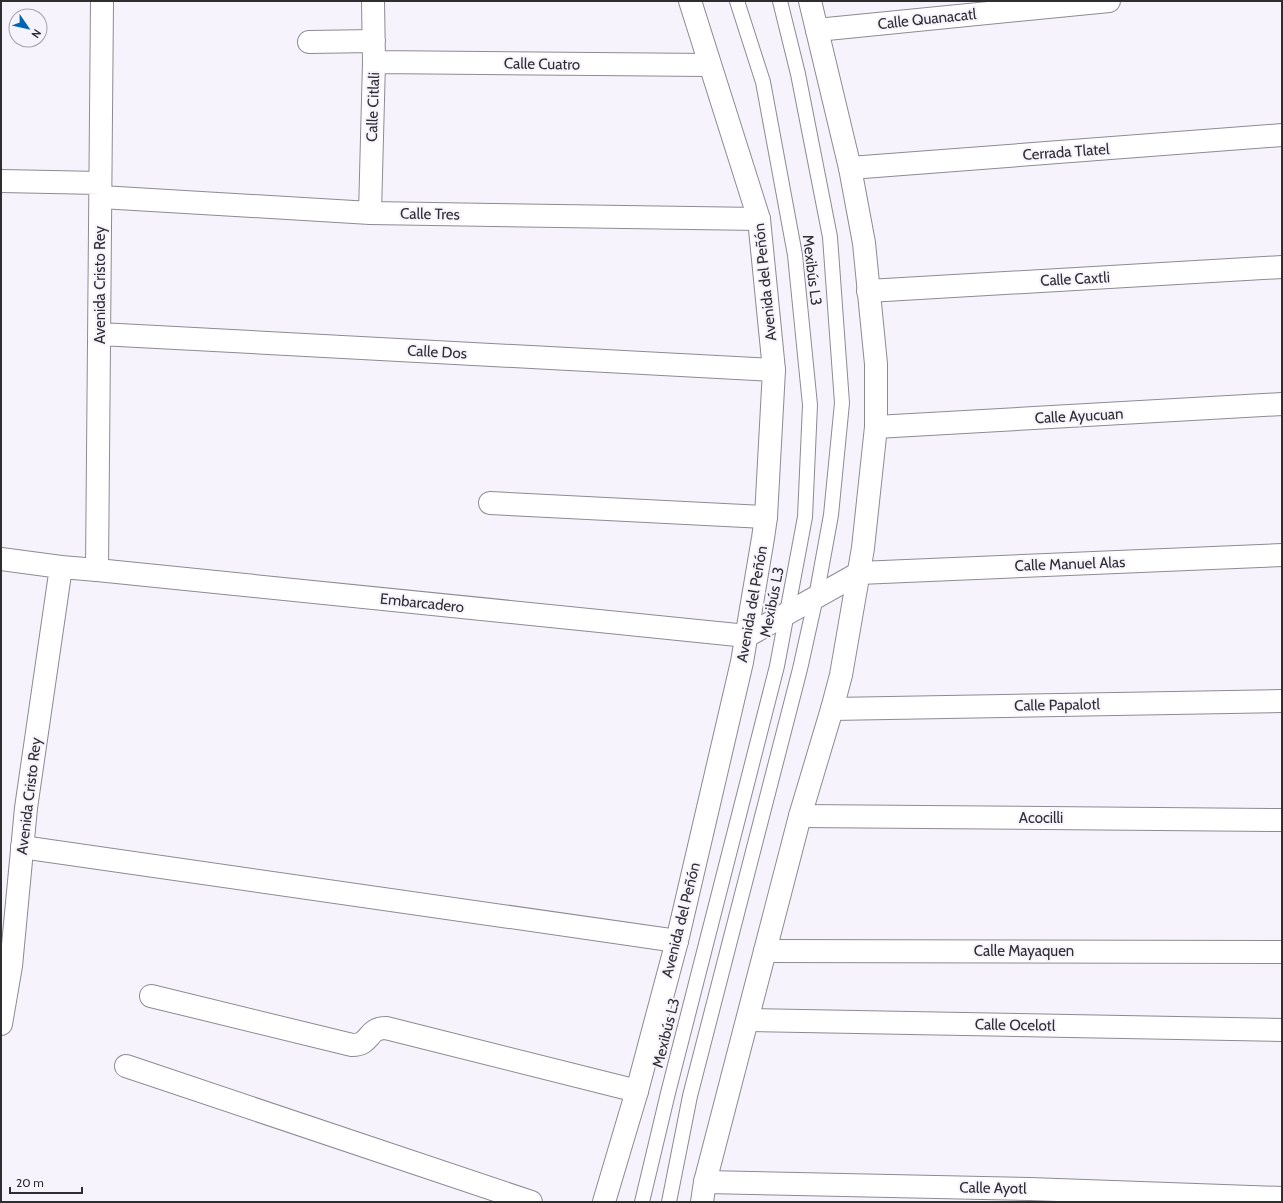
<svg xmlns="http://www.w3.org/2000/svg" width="1283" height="1203" viewBox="0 0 1283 1203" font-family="Cabin,sans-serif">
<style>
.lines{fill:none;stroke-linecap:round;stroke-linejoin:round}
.lane-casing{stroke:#8d8a93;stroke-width:16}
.street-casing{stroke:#8d8a93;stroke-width:24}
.secondary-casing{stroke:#8d8a93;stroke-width:24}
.primary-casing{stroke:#8d8a93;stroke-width:24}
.lane{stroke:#fff;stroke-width:14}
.street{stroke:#fff;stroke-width:22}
.secondary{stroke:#fff;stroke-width:22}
.primary{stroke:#fff;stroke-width:22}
.labels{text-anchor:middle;stroke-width:4;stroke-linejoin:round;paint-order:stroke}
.street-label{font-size:15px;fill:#2e2d30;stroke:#f6f3fd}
</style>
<rect width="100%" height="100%" fill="#f6f3fd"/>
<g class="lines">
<defs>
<path id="lane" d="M642,1202L668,1093L777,666L805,517L810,405L795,255L763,82L737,1
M669,1202L690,1096L800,669L816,597L831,515L842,403L830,237L798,74L780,1"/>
<path id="street" d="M817,30L1109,1
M309,42L374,41
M374,62L709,65
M850,168L1282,135
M1,181L100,183
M101,197L370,213L759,219
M370,213L374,62L373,1
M868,291L1282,267
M100,334L774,370
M876,427L1282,404
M490,503L766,517
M97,570L102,1
M832,709L1282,701
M800,816L1282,820
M22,847L677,941
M765,951L1282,952
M151,996L352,1045C372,1045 366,1028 386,1028L637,1091
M748,1020L1282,1030
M126,1066L531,1202
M705,1182L1030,1189L1282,1198"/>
<path id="secondary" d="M1,559L61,567L97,570L747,636L859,573L1282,555
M1,1024L11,966L26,808L61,567"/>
<path id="primary" d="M604,1202L637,1091L677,941L742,662L763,538L766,517L774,370L759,219L690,1
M702,1202L705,1182L800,816L832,709L841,675L863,548L876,427V364L864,243L850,168L810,1"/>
</defs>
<use href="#lane" class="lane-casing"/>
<use href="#street" class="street-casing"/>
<use href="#secondary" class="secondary-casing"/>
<use href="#primary" class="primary-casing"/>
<use href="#lane" class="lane"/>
<use href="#street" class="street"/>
<use href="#secondary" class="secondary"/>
<use href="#primary" class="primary"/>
</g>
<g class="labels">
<g class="street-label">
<text transform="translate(927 19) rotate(-6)" y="5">Calle Quanacatl</text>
<text transform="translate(542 64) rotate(1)" y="5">Calle Cuatro</text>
<text transform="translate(373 107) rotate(-88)" y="5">Calle Citlali</text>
<text transform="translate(1066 152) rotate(-4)" y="5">Cerrada Tlatel</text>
<text transform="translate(430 214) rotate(1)" y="5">Calle Tres</text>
<text transform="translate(812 270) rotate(83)" y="5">Mexibús L3</text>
<text transform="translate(1075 279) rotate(-3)" y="5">Calle Caxtli</text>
<text transform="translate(765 282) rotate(-96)" y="5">Avenida del Peñón</text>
<text transform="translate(100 285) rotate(-90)" y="5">Avenida Cristo Rey</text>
<text transform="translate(437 352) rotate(3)" y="5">Calle Dos</text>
<text transform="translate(1079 416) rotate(-3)" y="5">Calle Ayucuan</text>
<text transform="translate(1070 564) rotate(-2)" y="5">Calle Manuel Alas</text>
<text transform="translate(772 602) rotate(-79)" y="5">Mexibús L3</text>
<text transform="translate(422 603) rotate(6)" y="5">Embarcadero</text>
<text transform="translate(752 604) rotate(-80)" y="5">Avenida del Peñón</text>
<text transform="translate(1057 705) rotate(-1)" y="5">Calle Papalotl</text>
<text transform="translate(29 796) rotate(-83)" y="5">Avenida Cristo Rey</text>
<text x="1041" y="823">Acocilli</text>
<text transform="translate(681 920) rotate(-76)" y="5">Avenida del Peñón</text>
<text x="1024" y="956">Calle Mayaquen</text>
<text transform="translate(1015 1025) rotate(1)" y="5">Calle Ocelotl</text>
<text transform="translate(666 1033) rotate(-76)" y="5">Mexibús L3</text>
<text transform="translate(993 1188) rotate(1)" y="5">Calle Ayotl</text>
</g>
</g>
<rect width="1283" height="1203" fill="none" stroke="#2e2d30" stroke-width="4"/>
<g transform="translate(28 28) rotate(124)"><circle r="19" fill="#f6f3fd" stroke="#a6a4ab"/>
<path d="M0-3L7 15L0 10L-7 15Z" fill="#0066b2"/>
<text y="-6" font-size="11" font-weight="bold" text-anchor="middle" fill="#2e2d30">N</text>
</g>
<path d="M10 1187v6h72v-6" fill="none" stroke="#2e2d30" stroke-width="2"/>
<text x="16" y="1187" font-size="12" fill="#2e2d30" stroke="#f6f3fd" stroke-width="3" paint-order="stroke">20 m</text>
</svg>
